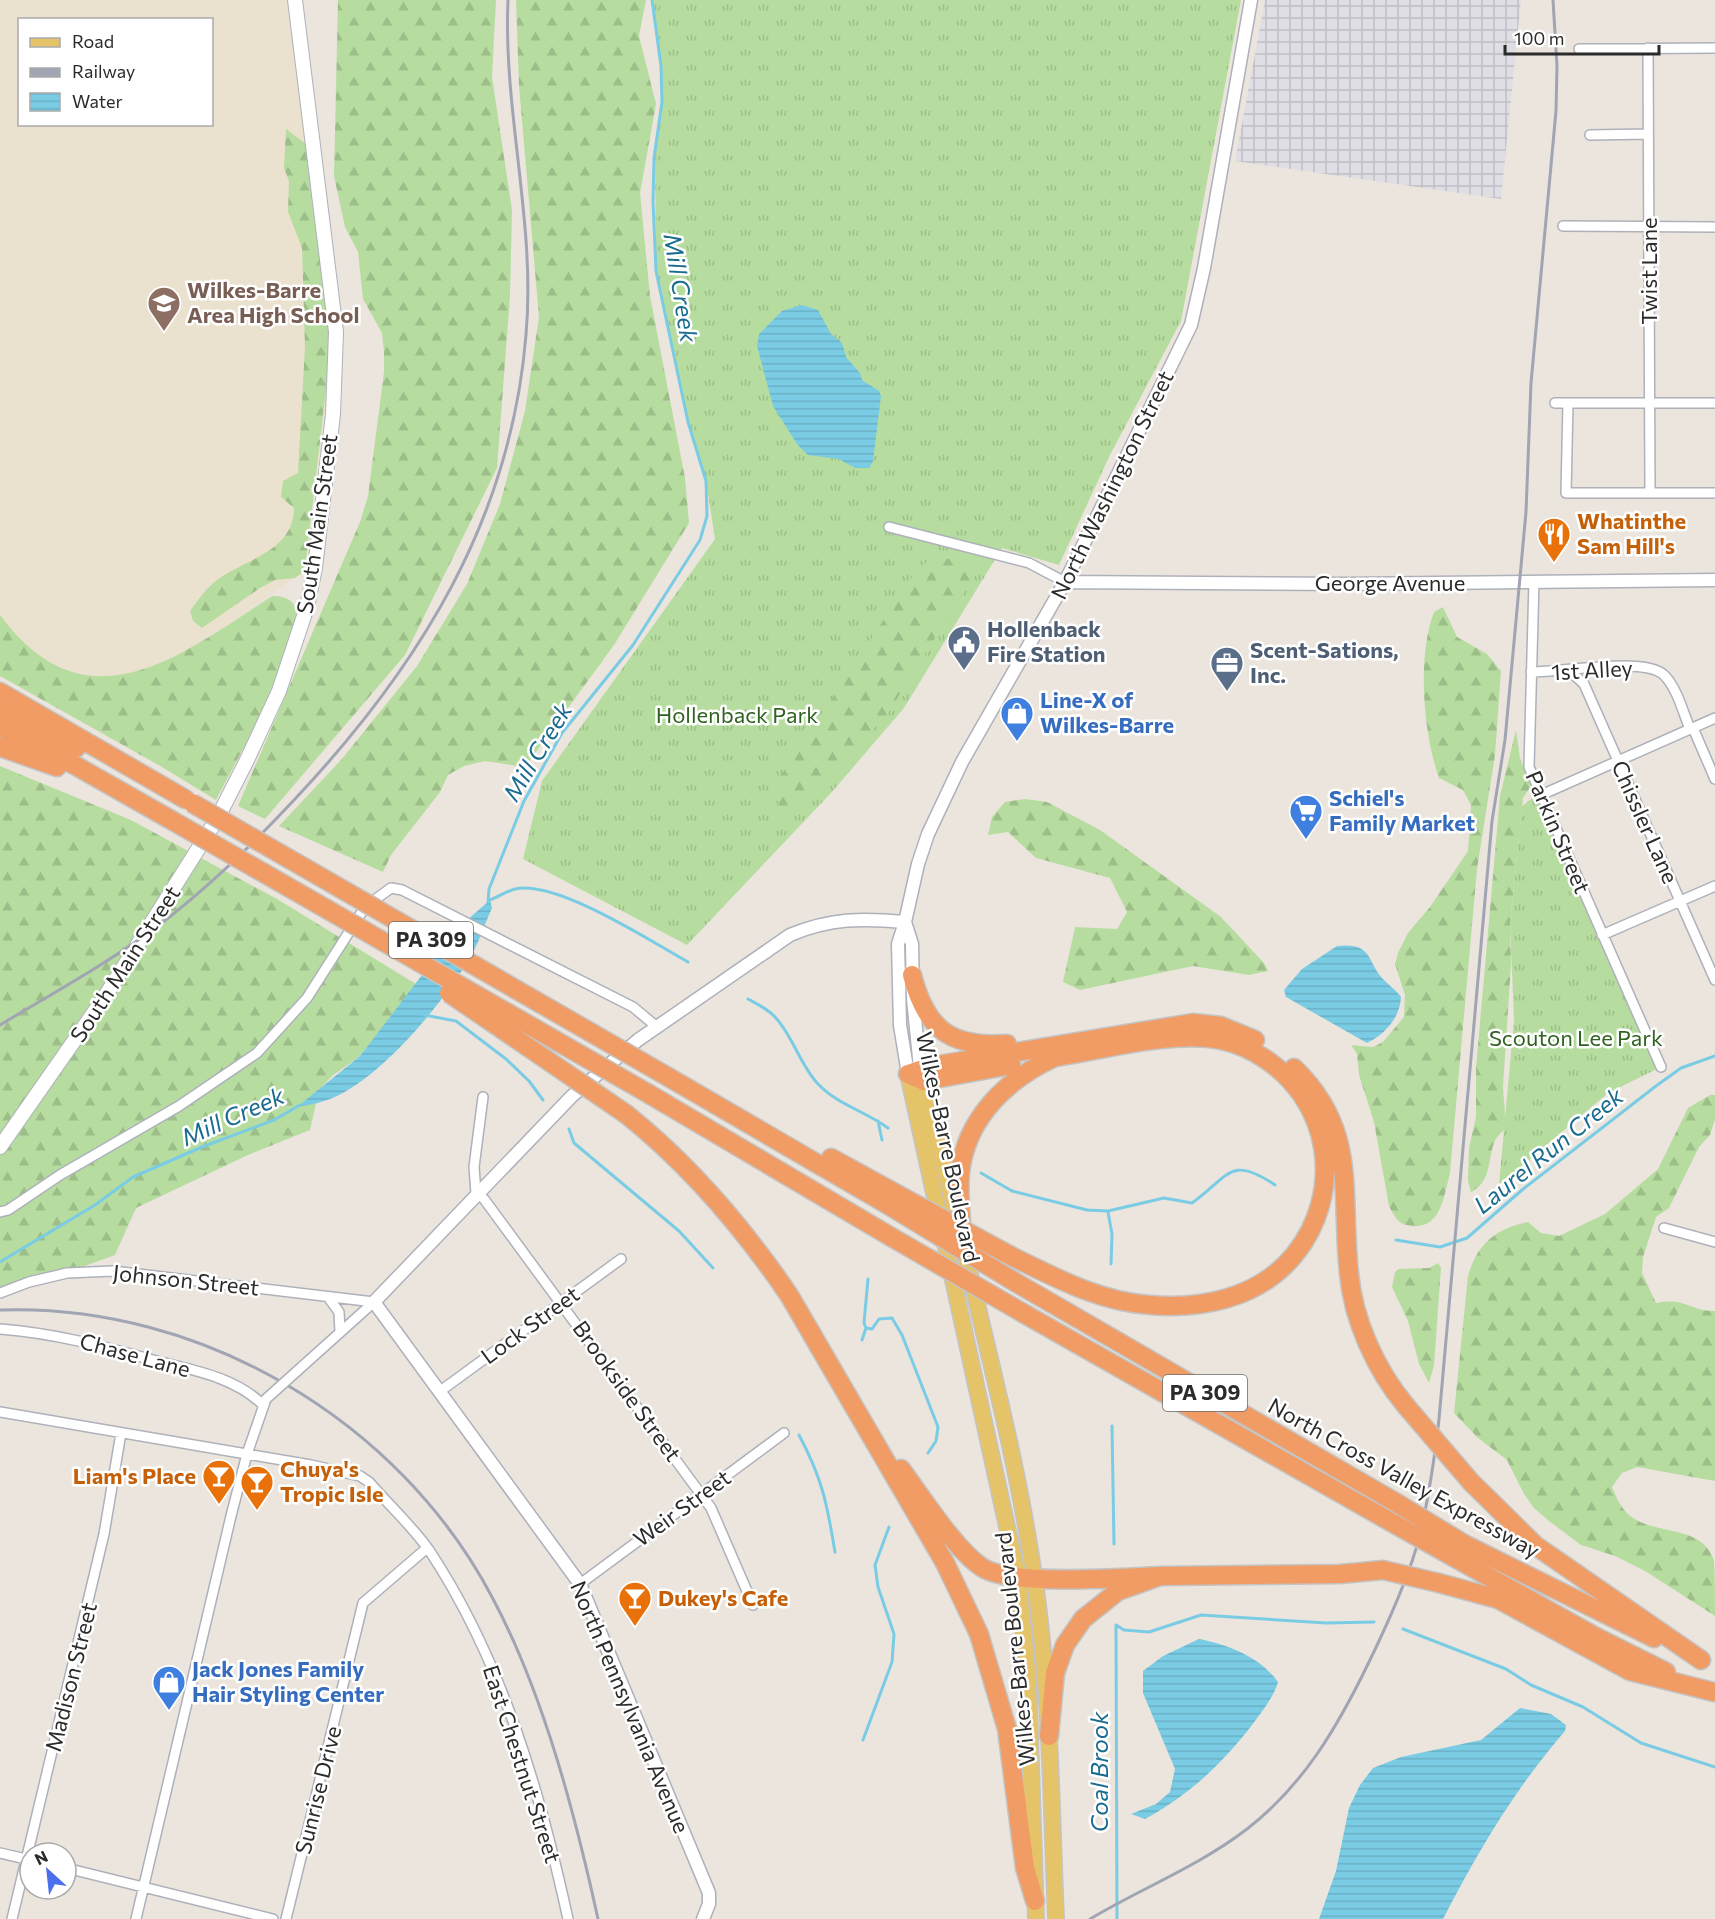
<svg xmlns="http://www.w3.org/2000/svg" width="1715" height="1919" viewBox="0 0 1715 1919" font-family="Commissioner,sans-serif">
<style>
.industrial{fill:url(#industrial-grid)}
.education{fill:#ebe1cf;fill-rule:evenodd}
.grass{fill:url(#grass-tufts)}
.forest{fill:url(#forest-firs)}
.water{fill:url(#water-rules)}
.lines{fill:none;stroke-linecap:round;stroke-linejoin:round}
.stream{stroke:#7acce4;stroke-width:3}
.minor-casing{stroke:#aeb1ba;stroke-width:12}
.tertiary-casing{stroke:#aeb1ba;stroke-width:15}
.secondary-casing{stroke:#aeb1ba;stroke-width:16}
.primary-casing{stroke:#c4c4c4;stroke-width:18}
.motorway-casing{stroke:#c4c4c4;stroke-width:21}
.minor{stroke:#fff;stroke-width:9}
.tertiary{stroke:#fff;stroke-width:12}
.secondary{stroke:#fff;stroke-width:14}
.primary{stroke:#e5c469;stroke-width:15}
.motorway{stroke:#f19c64;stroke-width:18}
.rail{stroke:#a1a4b3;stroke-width:3}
.minor-bridge-casing{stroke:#aeb1ba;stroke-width:12;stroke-linecap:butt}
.motorway-bridge-casing{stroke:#c4c4c4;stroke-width:21;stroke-linecap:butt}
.minor-bridge{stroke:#fff;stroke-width:9}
.motorway-bridge{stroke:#f19c64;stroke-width:18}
.labels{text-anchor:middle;stroke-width:5;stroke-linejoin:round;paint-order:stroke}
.shield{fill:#fff;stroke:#6b6b6b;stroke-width:1.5}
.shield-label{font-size:21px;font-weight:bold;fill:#2b2b2b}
.street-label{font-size:22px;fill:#2b2b2b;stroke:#fff}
.education-label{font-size:22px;font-weight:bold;fill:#785e54;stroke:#fff;text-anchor:start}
.food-label{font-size:22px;font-weight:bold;fill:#c56008;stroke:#fff;text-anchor:start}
.service-label{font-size:22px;font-weight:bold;fill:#4e5e75;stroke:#fff;text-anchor:start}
.shop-label{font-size:22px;font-weight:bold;fill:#366cbe;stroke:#fff;text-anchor:start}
.park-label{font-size:22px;fill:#306220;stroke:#fff}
.water-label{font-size:24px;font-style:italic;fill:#196b90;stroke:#fff}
</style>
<defs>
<pattern id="industrial-grid" width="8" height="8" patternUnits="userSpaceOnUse" patternTransform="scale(1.5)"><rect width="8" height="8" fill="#dfdee4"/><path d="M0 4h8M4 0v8" fill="none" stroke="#c0bfc4"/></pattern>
<pattern id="grass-tufts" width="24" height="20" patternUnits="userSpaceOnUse" patternTransform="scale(1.5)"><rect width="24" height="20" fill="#b6dd9f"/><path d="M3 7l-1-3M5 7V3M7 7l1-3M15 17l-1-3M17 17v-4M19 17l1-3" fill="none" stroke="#9dbe89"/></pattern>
<pattern id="forest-firs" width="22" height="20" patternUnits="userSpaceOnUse" patternTransform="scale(1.5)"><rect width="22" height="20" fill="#b6dd9f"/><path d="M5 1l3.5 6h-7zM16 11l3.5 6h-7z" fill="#9dbe89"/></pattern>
<pattern id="water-rules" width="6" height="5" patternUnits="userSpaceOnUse" patternTransform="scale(1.5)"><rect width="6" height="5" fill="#7acce4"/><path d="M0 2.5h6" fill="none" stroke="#6aafc4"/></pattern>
</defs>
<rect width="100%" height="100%" fill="#ebe5de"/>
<path class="industrial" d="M1265,0H1521L1501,199L1235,161Z"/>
<path class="education" d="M0,0H287L327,309L325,408L306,561L302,573L202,643L172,659L136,673L104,678L69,671L45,659L16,637L0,615ZM20,20H212V124H20Z"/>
<path class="grass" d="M652,0H1241L1181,321L1110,455L1059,565L1002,548L904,708L831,793L687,945L523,859L542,781L715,539L706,481L688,422L656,271L655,151L662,102L661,66Z
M1535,796L1661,1067L1608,1093L1499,1185L1514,1020L1510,925L1522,806Z"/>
<path class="forest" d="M338,0H496L492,77L512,210L510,296L497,468L405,655L265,819L238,806L360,522L368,496L384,372V352L382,333L363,299L358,252L345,227L334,176Z
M516,0H646L639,36L656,104L640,193L650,296L685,478L689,523L614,645L525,767L485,761L464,766L448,775L440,792L391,855L383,872L279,826L341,760L417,666L467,584L500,504L525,411L539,317L519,86Z
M286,129L306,144L327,309L330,355L306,561L302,573L295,578L275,580L260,588L202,628L193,621L190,611C198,600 206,588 217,580C246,559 294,551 294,508L281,497L283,481L298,473L305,347L302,248L288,212L289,181L284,168Z
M964,557L977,570L890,710L821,790L777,829L779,778L914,574L928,561Z
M272,596C283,596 295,599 296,612C296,621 292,631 289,639C274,696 243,748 216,800L162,767L0,676V615C87,732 180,656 272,596Z
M1443,607L1457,637L1487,654L1501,671L1495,755L1477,869L1450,1173C1444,1196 1441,1229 1412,1226C1399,1225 1395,1218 1389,1206L1374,1122L1359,1075L1357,1054L1351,1045L1373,1047L1383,1042L1404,1017L1405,995L1395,964L1398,953L1408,933L1430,907L1468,851L1471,805L1463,790L1439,778C1423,733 1417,656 1434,612Z
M1516,730L1520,758L1531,786L1523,798L1510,924L1511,964L1503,1087L1506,1128C1502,1132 1496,1137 1494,1143C1487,1162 1492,1181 1471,1192L1468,1181L1469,1148L1476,1117V1068L1500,796Z
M0,766L131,820L277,899L416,984L360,1056L332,1076L319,1090L310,1130L248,1155L136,1208L115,1255L0,1297Z
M1025,799L1047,802L1100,830L1221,917L1264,963L1268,971L1249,975L1193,966L1080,990L1063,982L1075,927L1117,929L1127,912L1110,878L1036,858L1008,832L988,835L992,817L1005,802Z
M1710,1095H1715V1119L1710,1135L1699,1147L1669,1208L1656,1217L1643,1257L1642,1273L1656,1303C1686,1297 1691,1312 1715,1311V1481L1637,1467L1622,1473L1612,1487C1616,1497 1621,1508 1629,1515C1656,1537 1702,1523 1714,1561C1715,1576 1715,1600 1715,1616L1645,1571L1615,1556L1581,1545L1549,1521L1534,1508L1524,1494L1507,1460L1478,1438L1454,1413L1468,1276C1477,1244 1496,1228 1528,1222L1541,1233L1559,1236L1605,1214L1658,1169L1688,1108Z
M1438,1263L1441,1268L1434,1365L1429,1383L1419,1364L1408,1321L1392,1287L1395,1272L1399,1269L1429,1268Z"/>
<path class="water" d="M802,305L818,310L831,334L842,343L846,357L860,373L862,380L879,391L881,396L873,461L869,468H855L839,459L808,455L797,444L773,406L757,346L759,334L782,311Z
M490,900L492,908C485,923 480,940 472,954C446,1000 376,1086 324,1101C316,1104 306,1105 297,1107L360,1056L458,928Z
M1337,946C1374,942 1366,962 1384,980C1390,986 1396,990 1401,997C1400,1018 1385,1034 1367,1043L1286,997L1284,990L1302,969Z
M1199,1639C1229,1645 1260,1657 1278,1682C1272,1700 1263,1710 1252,1725C1221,1765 1189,1795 1145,1819L1131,1814L1156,1804L1170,1792L1175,1769L1143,1693V1671L1163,1656Z
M1520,1708L1551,1714L1566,1725L1565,1731C1514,1790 1479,1850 1443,1919H1319L1336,1871L1349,1808L1360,1785L1373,1768L1401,1757L1481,1740Z"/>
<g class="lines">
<path class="stream" d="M490,900C498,897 507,891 515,889C557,880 650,941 688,962
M488,903L489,889L524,801L562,733L633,645L700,540L707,516L706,481L688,422L656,271L653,202L654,158L662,102L661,66L652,0
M748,999C757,1004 768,1009 775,1017C793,1036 800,1065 818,1084C838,1105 865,1111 888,1128
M424,1015L456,1021L506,1059L529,1081L543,1100
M878,1121L882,1140
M569,1129L574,1143L679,1231L713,1268
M981,1173L1012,1191L1087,1210L1108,1211L1164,1198L1192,1203C1229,1177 1229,1154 1275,1185
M1108,1212L1112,1234L1111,1264
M1396,1240L1440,1247L1467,1238L1522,1190L1656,1086L1681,1068L1715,1056
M0,1262L95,1205L133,1177L202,1147L274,1120L300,1105
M868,1279L864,1323L866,1328L872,1329L879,1319L892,1318L902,1335L938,1427L936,1441L928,1453
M862,1340L866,1328
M1112,1426L1114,1544
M799,1435C822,1478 827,1503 835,1552
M1116,1625L1117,1919
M1116,1625L1124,1630L1149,1632L1201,1615L1326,1623L1374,1622
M1403,1629L1506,1669L1531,1685L1583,1707L1641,1743L1715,1767
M863,1740L892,1662L894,1634L878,1587L875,1565L889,1527"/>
<defs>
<path id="minor" d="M1648,48L1650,493
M1579,49L1715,48
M1590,135L1648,134
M1563,226L1715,227
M1555,403H1715
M1568,403L1566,493H1715
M889,527L1029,563L1065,582
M1534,581L1529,767L1661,1067
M1569,670L1584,684L1715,980
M1531,672C1558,673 1645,656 1664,675C1677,688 1683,712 1690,729
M1693,728L1715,779
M1541,795L1715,718
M1602,935L1715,886
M483,1097L474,1167L476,1193L484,1199L711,1508L753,1605
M0,1212L8,1210L60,1175L179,1106L257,1053L307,998L365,907L391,888L402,890L633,1007L657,1027
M1664,1228L1715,1242
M0,1293L29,1282L67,1273L113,1271L374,1302
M328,1297L339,1312L340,1332
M0,1329C53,1333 102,1346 153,1360C191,1370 233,1376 262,1404
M296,1372L374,1302
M439,1392L621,1259
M0,1412L311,1465L360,1476L369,1482C388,1504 412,1526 429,1550C502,1660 540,1791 568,1919
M580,1584L784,1433
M0,1853L30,1860
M66,1868L273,1919
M12,1919L104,1534L121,1433
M136,1919L231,1516L247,1454L266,1399
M286,1919L363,1603L427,1548"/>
<path id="tertiary" d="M1065,582L1346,584L1715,580
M905,922L912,944L913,999L920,1068
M908,1074L900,1025L898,944L905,922L918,864L928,834L962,762L1065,582L1191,325L1204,268L1251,0
M703,1919L709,1904V1893L580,1584L374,1302L572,1096L638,1040L790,935C830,918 863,918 905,922"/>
<path id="secondary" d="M0,1147L104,998L217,819L247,760L279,691L307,607L315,568L333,414L336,332L295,0"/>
<path id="primary" d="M921,1072L955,1211
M908,1074L1018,1577L1028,1675L1036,1919
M963,1244C988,1354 1018,1464 1034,1576C1051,1689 1051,1805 1056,1919"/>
<path id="motorway" d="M0,692L185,799
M0,712L76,748
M0,727L78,767L173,821
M0,747L57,767
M912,975C926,1029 950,1048 1007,1044
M1294,1068C1359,1131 1340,1192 1349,1273C1353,1320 1376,1370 1406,1406
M908,1074L932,1066L1193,1023L1221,1026L1255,1040
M908,1074L924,1081L1011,1065
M670,1078L890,1206
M649,1094L893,1238
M626,1114C691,1166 742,1226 789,1295L945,1563L979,1634L1007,1729L1025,1868L1035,1901
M831,1158L893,1192
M962,1238C961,1216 958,1194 960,1173C966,1118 1007,1079 1055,1057C1103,1050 1174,1030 1221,1040C1254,1047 1283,1068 1302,1095C1348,1162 1322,1256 1249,1290C1219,1304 1183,1308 1151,1305C1100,1302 1056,1278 1011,1256
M1015,1282L1395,1502
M1023,1313L1384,1518
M901,1469C921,1496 956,1551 983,1568C1012,1586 1123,1578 1160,1576
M1471,1482L1536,1546L1701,1660
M1464,1544L1654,1638
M1457,1559L1596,1637L1666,1672
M1439,1583L1498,1599L1630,1671L1714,1692
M1049,1736L1055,1673L1065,1645L1083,1619L1118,1591L1160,1576L1340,1574L1383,1570"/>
</defs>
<use href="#minor" class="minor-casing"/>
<use href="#tertiary" class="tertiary-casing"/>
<use href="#secondary" class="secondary-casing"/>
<use href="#primary" class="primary-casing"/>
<use href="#motorway" class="motorway-casing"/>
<use href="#minor" class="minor"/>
<use href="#tertiary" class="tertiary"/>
<use href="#secondary" class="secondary"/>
<use href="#primary" class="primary"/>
<use href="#motorway" class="motorway"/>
<path class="rail" d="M0,1025C55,992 112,961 163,922C211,885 254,843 295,799C419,667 511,520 526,335C536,223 503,112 508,0
M0,1310C200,1303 399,1420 492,1597C543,1692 575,1814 598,1919
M1090,1919C1142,1888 1199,1866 1247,1829C1304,1785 1338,1726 1369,1662C1387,1625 1404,1588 1416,1549C1428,1506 1434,1463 1439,1419L1492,821L1505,740L1526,512L1531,383L1556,111L1557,66L1553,0"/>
<defs>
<path id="minor-bridge" d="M266,1399L296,1372"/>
<path id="motorway-bridge" d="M192,803L670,1078
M173,821L649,1094
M449,993L626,1114
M893,1192L1011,1256
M890,1206L1015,1282
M893,1238L1023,1313
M1406,1406L1471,1482
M1395,1502L1464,1544
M1384,1518L1457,1559
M1383,1570L1439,1583"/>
</defs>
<use href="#minor-bridge" class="minor-bridge-casing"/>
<use href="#motorway-bridge" class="motorway-bridge-casing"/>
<use href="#minor-bridge" class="minor-bridge"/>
<use href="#motorway-bridge" class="motorway-bridge"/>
</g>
<defs>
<symbol id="school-pin" viewBox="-11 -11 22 30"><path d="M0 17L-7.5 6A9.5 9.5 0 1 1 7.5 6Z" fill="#8d6e63" stroke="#fff"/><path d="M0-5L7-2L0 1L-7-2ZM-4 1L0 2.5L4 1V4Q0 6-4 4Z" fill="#fff"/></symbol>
<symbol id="restaurant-pin" viewBox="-11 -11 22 30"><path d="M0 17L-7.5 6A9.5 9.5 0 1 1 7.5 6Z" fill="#e8710a" stroke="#fff"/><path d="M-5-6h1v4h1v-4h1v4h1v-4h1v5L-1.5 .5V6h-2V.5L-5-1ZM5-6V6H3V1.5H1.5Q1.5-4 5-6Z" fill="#fff"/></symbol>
<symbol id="civic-pin" viewBox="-11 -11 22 30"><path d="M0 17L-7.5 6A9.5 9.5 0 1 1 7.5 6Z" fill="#5c6f8a" stroke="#fff"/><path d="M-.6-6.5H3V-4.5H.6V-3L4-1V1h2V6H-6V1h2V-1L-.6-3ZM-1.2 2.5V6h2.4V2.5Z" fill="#fff"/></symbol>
<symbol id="office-pin" viewBox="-11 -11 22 30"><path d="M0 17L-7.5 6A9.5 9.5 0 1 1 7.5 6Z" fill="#5c6f8a" stroke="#fff"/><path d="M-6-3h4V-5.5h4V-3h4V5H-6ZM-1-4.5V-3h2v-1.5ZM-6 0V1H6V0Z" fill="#fff"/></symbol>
<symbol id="shop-pin" viewBox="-11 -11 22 30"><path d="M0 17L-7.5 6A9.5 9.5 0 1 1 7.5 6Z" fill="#3f7fe0" stroke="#fff"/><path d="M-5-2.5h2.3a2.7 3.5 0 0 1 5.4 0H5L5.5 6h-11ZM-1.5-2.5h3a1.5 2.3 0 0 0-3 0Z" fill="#fff"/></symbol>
<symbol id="supermarket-pin" viewBox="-11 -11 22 30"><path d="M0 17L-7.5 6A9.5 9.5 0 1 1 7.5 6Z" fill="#3f7fe0" stroke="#fff"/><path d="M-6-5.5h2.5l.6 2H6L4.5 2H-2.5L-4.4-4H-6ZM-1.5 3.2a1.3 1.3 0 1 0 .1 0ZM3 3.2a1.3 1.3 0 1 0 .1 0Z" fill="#fff"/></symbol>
<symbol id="bar-pin" viewBox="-11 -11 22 30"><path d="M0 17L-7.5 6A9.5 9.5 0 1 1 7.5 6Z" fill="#e8710a" stroke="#fff"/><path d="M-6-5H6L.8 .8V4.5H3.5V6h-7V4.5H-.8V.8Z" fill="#fff"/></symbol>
</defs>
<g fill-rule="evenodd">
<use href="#school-pin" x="145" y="284" width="38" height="52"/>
<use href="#restaurant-pin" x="1535" y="515" width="38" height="52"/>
<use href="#civic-pin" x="945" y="623" width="38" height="52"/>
<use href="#office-pin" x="1208" y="644" width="38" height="52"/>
<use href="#shop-pin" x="998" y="694" width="38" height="52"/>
<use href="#supermarket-pin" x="1287" y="792" width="38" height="52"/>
<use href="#bar-pin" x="200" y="1457" width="38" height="52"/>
<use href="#bar-pin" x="238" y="1463" width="38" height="52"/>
<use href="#bar-pin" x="616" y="1579" width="38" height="52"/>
<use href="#shop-pin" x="150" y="1663" width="38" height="52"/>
</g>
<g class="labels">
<g class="shield">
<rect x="389" y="922" width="84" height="36" rx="4.5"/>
<rect x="1163" y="1375" width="84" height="36" rx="4.5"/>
</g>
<g class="shield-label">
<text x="431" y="947">PA 309</text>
<text x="1205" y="1400">PA 309</text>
</g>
<g class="street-label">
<text transform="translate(1649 271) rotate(-90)" y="8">Twist Lane</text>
<text transform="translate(1112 485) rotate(-64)" y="8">North Washington Street</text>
<text transform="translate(317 524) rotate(-82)" y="8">South Main Street</text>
<text x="1390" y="591">George Avenue</text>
<text transform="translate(1592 670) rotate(-3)" y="8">1st Alley</text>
<text transform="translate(1645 822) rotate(66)" y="8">Chissler Lane</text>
<text transform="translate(1558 832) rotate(67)" y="8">Parkin Street</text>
<text transform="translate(125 964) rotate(-57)" y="8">South Main Street</text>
<text transform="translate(948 1147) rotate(78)" y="8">Wilkes-Barre Boulevard</text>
<text transform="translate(186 1280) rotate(6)" y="8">Johnson Street</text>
<text transform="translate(530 1325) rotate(-36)" y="8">Lock Street</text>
<text transform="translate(135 1355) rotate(15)" y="8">Chase Lane</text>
<text transform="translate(627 1391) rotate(54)" y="8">Brookside Street</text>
<text transform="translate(1404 1478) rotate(29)" y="8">North Cross Valley Expressway</text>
<text transform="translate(682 1508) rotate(-36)" y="8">Weir Street</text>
<text transform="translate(1015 1649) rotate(-96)" y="8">Wilkes-Barre Boulevard</text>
<text transform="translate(71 1677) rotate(-76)" y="8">Madison Street</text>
<text transform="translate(630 1707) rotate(67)" y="8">North Pennsylvania Avenue</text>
<text transform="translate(522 1764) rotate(72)" y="8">East Chestnut Street</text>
<text transform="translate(318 1790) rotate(-76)" y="8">Sunrise Drive</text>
</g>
<g class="education-label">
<text x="187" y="298">Wilkes-Barre<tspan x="187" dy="25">Area High School</tspan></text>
</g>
<g class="food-label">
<text x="1577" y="529">Whatinthe<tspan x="1577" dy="25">Sam Hill's</tspan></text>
<text x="280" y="1477">Chuya's<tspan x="280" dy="25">Tropic Isle</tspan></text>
<text x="196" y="1484" text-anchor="end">Liam's Place</text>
<text x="658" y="1606">Dukey's Cafe</text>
</g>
<g class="service-label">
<text x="987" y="637">Hollenback<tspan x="987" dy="25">Fire Station</tspan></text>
<text x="1250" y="658">Scent-Sations,<tspan x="1250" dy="25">Inc.</tspan></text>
</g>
<g class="shop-label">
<text x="1040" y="708">Line-X of<tspan x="1040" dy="25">Wilkes-Barre</tspan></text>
<text x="1329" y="806">Schiel's<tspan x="1329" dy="25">Family Market</tspan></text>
<text x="192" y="1677">Jack Jones Family<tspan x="192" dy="25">Hair Styling Center</tspan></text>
</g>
<g class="park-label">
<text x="737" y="723">Hollenback Park</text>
<text x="1576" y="1046">Scouton Lee Park</text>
</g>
<g class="water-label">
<text transform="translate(680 288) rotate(81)" y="8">Mill Creek</text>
<text transform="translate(538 752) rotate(-59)" y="8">Mill Creek</text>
<text transform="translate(233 1117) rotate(-24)" y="8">Mill Creek</text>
<text transform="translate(1549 1151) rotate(-39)" y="8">Laurel Run Creek</text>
<text transform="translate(1100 1772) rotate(-90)" y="8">Coal Brook</text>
</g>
</g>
<rect x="18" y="18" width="195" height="108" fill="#ffffff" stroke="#aaaaaa" stroke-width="1.5"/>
<rect x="30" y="38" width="30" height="9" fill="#e5c469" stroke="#aaaaaa" stroke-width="1.5"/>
<text x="72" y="48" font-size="18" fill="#2b2b2b">Road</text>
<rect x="30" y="68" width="30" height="9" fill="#a1a4b3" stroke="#aaaaaa" stroke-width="1.5"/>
<text x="72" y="78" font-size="18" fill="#2b2b2b">Railway</text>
<rect x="30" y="93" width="30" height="18" fill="url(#water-rules)" stroke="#aaaaaa" stroke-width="1.5"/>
<text x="72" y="108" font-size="18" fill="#2b2b2b">Water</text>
<g transform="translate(48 1871) rotate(333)"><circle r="28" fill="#ffffff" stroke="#aaaaaa" stroke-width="1.5"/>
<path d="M0-4.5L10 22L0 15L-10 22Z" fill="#4c6feb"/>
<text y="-9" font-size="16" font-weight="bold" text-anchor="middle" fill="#2b2b2b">N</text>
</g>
<path d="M1505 45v9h154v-9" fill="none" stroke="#2b2b2b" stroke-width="3"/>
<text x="1514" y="45" font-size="18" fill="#2b2b2b" stroke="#ffffff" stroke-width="4.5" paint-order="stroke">100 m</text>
</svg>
